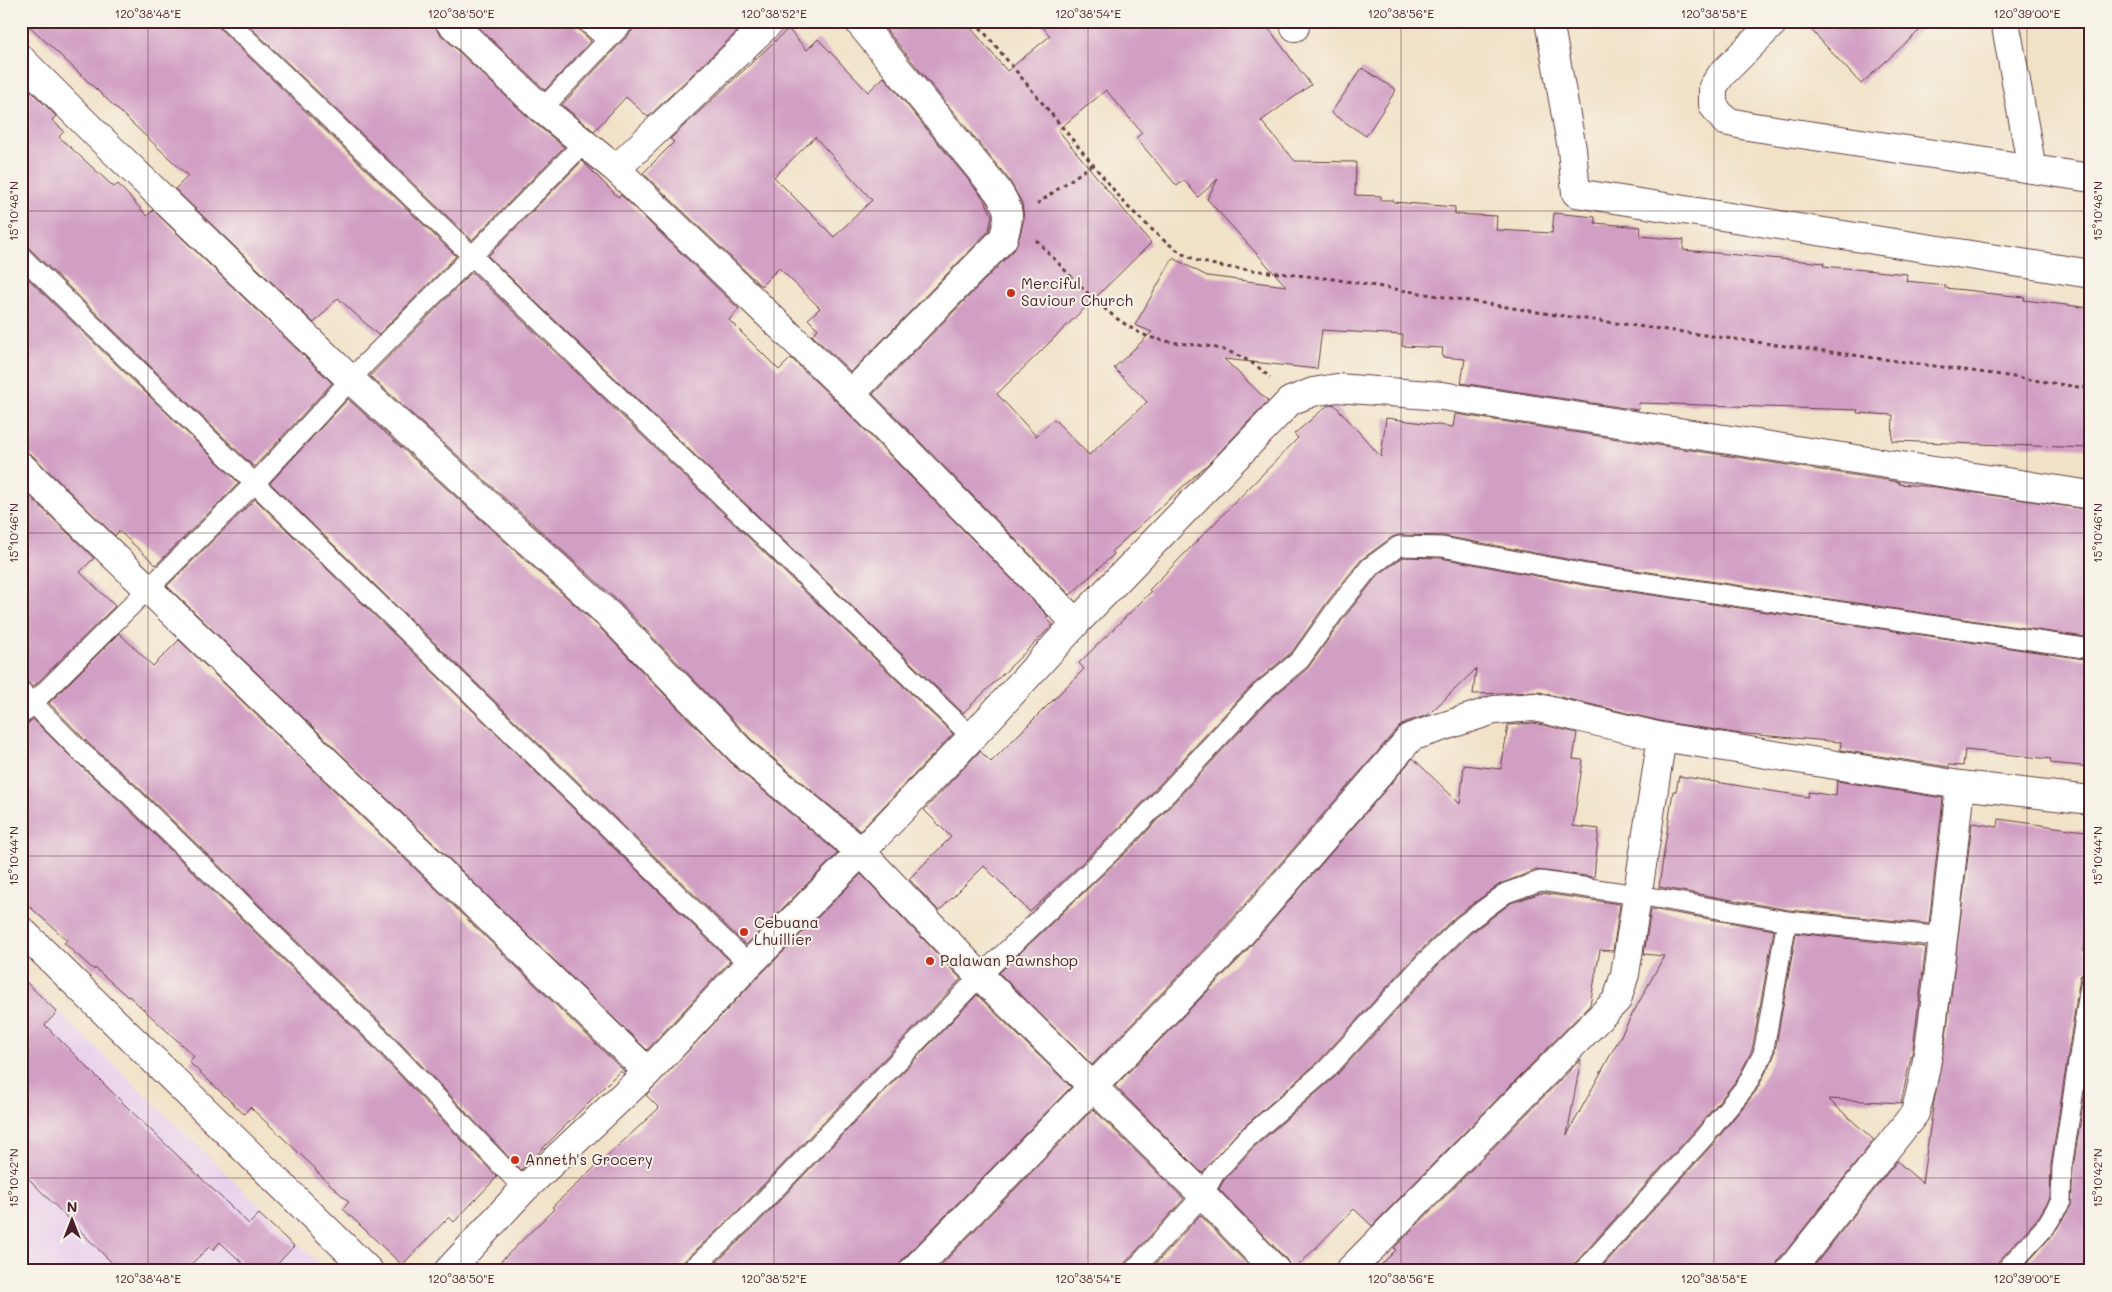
<svg xmlns="http://www.w3.org/2000/svg" width="2112" height="1292" viewBox="0 0 2112 1292" font-family="Mali,sans-serif">
<style>
.built{fill:#e9d1ed}
.building{fill:#d29fc4;fill-rule:evenodd}
.lines{fill:none;stroke-linecap:round;stroke-linejoin:round}
.service-casing{stroke:#633c42;stroke-width:21}
.minor-casing{stroke:#633c42;stroke-width:30}
.path{stroke:#633c42;stroke-width:3;stroke-dasharray:4 4;stroke-linecap:butt}
.service{stroke:#fff;stroke-width:19}
.minor{stroke:#fff;stroke-width:28}
.ticks{fill:none;stroke:#4a1f2b;stroke-width:1;stroke-opacity:0.45}
.poi-dot{fill:#c8321e;stroke:#f7f3e8;stroke-width:2}
.labels{text-anchor:middle;stroke-width:4;stroke-linejoin:round;paint-order:stroke}
.poi-label{font-size:15px;fill:#4a1f2b;stroke:#f7f3e8;text-anchor:start}
.neatline{fill:none;stroke:#4a1f2b;stroke-width:2}
.ticks-label{font-size:12px;text-anchor:middle;fill:#4a1f2b}
</style>
<rect width="100%" height="100%" fill="#f7f3e8"/>
<filter id="ink" filterUnits="userSpaceOnUse"><feTurbulence type="fractalNoise" baseFrequency=".02" numOctaves="2"/><feDisplacementMap in="SourceGraphic" scale="10" xChannelSelector="R" yChannelSelector="G"/><feConvolveMatrix kernelMatrix="1 2 1 2 8 2 1 2 1" color-interpolation-filters="sRGB"/></filter>
<filter id="wash" filterUnits="userSpaceOnUse"><feTurbulence type="fractalNoise" baseFrequency=".0096" numOctaves="4" result="noise"/><feDisplacementMap in="SourceGraphic" scale="20" xChannelSelector="R" yChannelSelector="G"/><feGaussianBlur stdDeviation="1.12" result="paint"/><feColorMatrix in="noise" values="0 0 0 0 0 0 0 0 0 0 0 0 0 0 0 0 0 1.4 0 .05"/><feComposite in="paint" operator="in"/></filter>
<g filter="url(#wash)">
<rect width="100%" height="100%" fill="#f1e2c7"/>
<path class="built" d="M21,975L327,1271H21Z"/>
<g id="blocks">
<path class="building" d="M24,21H217L220,29L456,256L378,335L338,298L314,323L175,189L188,176Z
M244,21H434L438,32L531,120L564,147L472,240Z
M472,21H575L578,29L591,41L545,90Z
M637,21H731L739,30L648,117L626,97L594,131L562,105L634,29Z
M879,21H965L1007,71L1050,36L1038,21H1263L1311,85L1261,121L1295,161L1356,162L1355,195L1381,196V200H1393V202L1455,207V214L1497,216L1496,230L1552,233L1554,213L1595,217V223L1641,227L1640,236L1684,240L1683,250L1824,263L1823,266L1907,274L1906,281L1945,285V288L1984,292V293L2025,297L2024,300L2091,308V448L1892,441L1893,415L1857,413L1858,410L1639,403L1638,410L1461,383L1465,359L1442,357L1443,348L1402,346L1403,335L1322,330L1317,369L1224,359L1268,401L1210,462L1112,551L1114,554L1070,595L873,394L1014,250L1020,236L1024,219L1022,203L1010,181ZM1106,90L1142,133L1136,138L1177,186L1184,180L1198,197L1218,179L1207,199L1286,286L1207,276L1173,258L1135,325L1152,332L1114,368L1147,402L1089,455L1054,419L1036,436L997,394L1151,243L1058,130Z
M1803,21H1930L1861,84Z
M788,29L807,50L818,39L868,92L884,77L984,199L992,215L989,231L851,372L812,335L818,329L808,319L820,308L779,268L761,286L643,173L674,142L670,139ZM815,137L872,200L834,237L774,177Z
M1362,68L1396,90L1366,136L1331,113Z
M21,81L56,116L52,120L64,131L59,137L114,187L118,184L147,216L153,210L332,383L254,467L29,248L21,245Z
M582,161L618,197L621,195L739,309L729,320L779,370L791,358L840,405L1048,616L1046,618L1053,625L963,713L488,256Z
M21,272L239,483L156,565L119,531L115,536L32,455L21,451Z
M472,272L953,734L860,831L756,744L619,602L370,376Z
M348,399L597,625L735,767L838,853L746,945L270,483Z
M1334,404L1381,457L1386,418L1453,427L1455,414L1899,482V484L1936,487L2091,510V638L1588,563L1444,536L1399,535L1392,537L1361,560L1328,601L1292,652L1252,685L1121,826L1030,912L984,866L939,911L909,879L951,837L924,810L980,751L991,762L1084,669L1079,663L1151,592L1149,590L1298,438L1294,434L1327,406Z
M21,488L94,558L80,572L115,606L33,687L29,683L21,680Z
M255,499L730,961L647,1050L167,586Z
M1403,557L1441,558L1584,585L2091,660V767L2050,763L2051,759L1965,750L1963,766L1949,765V767L1840,750L1841,742L1735,733L1665,722L1539,692L1473,694L1476,669L1428,715L1406,722L1399,727L1218,935L1092,1065L999,973L1137,842L1268,701L1307,669L1346,615L1378,575Z
M119,633L153,666L179,640L625,1072L624,1074L620,1071L521,1170L385,1027L137,786L88,743L49,703Z
M33,719L73,759L121,802L369,1043L497,1177L454,1222L449,1217L402,1265L343,1209L349,1202L315,1170L316,1169L250,1107L244,1114L189,1062L194,1056L129,996L128,997L95,968L94,970L64,943L67,940L21,899V730Z
M1534,723L1577,733L1573,759L1583,760L1573,826L1599,829L1594,877L1536,870L1500,884L1456,916L1419,952L1319,1061L1238,1132L1202,1173L1115,1086L1242,956L1413,758L1460,804L1464,765L1501,769L1508,725Z
M1679,776L1808,797L1809,792L1836,796L1837,781L1943,798L1929,924L1789,910L1659,887L1673,791H1676Z
M1999,819L2091,832V896L2084,951L2091,952V968L2083,972L2080,977L2051,1165L2050,1198L2037,1219L1997,1263L1994,1271H1810L1897,1161L1922,1183L1933,1108L1946,1036L1972,823L1998,827Z
M861,874L961,979L739,1210L682,1263L679,1271H491L554,1209L552,1207L659,1108L646,1095L760,975Z
M1541,893L1620,904L1613,951L1600,950L1590,1005L1372,1226L1354,1209L1293,1271H1291L1287,1260L1219,1189L1224,1180L1253,1148L1335,1077L1435,968L1470,934L1511,903Z
M1651,909L1774,930L1752,1050L1737,1080L1696,1129L1575,1263L1572,1271H1375L1396,1250L1394,1248L1581,1059L1567,1135L1664,956L1644,954Z
M1796,933L1926,947L1913,1048L1901,1103L1828,1099L1874,1140L1778,1261L1775,1271H1598L1713,1144L1756,1091L1774,1056Z
M21,977L57,1012L45,1025L130,1110L249,1224L259,1214L294,1246L271,1271H251L220,1242L213,1250L209,1247L184,1271H120L21,1171Z
M977,995L1071,1087L902,1260L898,1271H707L755,1226Z
M2091,1054V1271H2020L2054,1233L2071,1206L2073,1168Z
M1093,1109L1184,1199L1125,1263L1122,1271H935Z
M1200,1215L1254,1271H1149Z"/>
</g>
</g>
<g filter="url(#ink)">
<use href="#blocks" fill-opacity="0" stroke="#633c42" stroke-width="1"/>
<g class="lines">
<defs>
<path id="service" d="M228,21L972,737
M586,21L607,40
M542,109L626,21
M21,256L749,964
M21,691L80,751L129,794L377,1035L524,1189
M21,715L255,483L367,362L583,144
M690,1271L747,1218L980,976L1129,834L1260,693L1300,660L1337,608L1370,567L1399,546L1442,547L1586,574L2091,649
M1133,1271L1203,1195L1215,1173L1245,1140L1327,1069L1427,960L1463,925L1506,893L1540,881L1638,895L1787,921L1944,937
M1583,1271L1705,1136L1746,1086L1763,1054L1787,921
M2005,1271L2046,1226L2061,1201L2062,1167L2091,979"/>
<path id="minor" d="M449,21L542,109L616,169L851,394L1076,623
M1294,21L1295,27
M1549,21L1572,149L1576,193L2091,274
M1775,21L1721,75L1713,87V105L1725,121L1748,126L2091,178
M2005,21L2032,169
M21,59L97,135L351,380L608,614L745,755L861,852L980,976L1203,1195L1276,1271
M616,169L771,21
M851,394L1003,239C1010,217 1011,210 997,190L858,21
M21,466L648,1072
M21,930L369,1271
M448,1271L524,1189L648,1072L749,964L861,852L972,737L1076,623L1290,401L1313,392L1337,388L1442,396L2091,495
M913,1271L1230,946L1411,737L1494,710L1535,707L1662,737L1960,785L2091,800
M1349,1271L1617,1000L1625,974L1662,737
M1790,1271L1915,1113C1927,1072 1932,1029 1937,986C1946,919 1953,852 1960,785"/>
</defs>
<use href="#service" class="service-casing"/>
<use href="#minor" class="minor-casing"/>
<path class="path" d="M975,21L1127,206L1162,239L1181,253L1198,261L1224,267L1333,279L1556,315L2001,375L2091,389
M1037,204L1093,164
M1036,240C1068,272 1098,310 1138,332C1157,342 1178,343 1198,345C1224,347 1253,359 1270,378"/>
<use href="#service" class="service"/>
<use href="#minor" class="minor"/>
</g>
</g>
<path class="ticks" d="M148,21V1271M461,21V1271M774,21V1271M1088,21V1271M1401,21V1271M1714,21V1271M2027,21V1271M21,211H2091M21,533H2091M21,856H2091M21,1178H2091"/>
<g class="poi-dot">
<circle cx="1011" cy="293" r="5"/>
<circle cx="744" cy="932" r="5"/>
<circle cx="930" cy="961" r="5"/>
<circle cx="515" cy="1160" r="5"/>
</g>
<g class="labels">
<g class="poi-label">
<text x="1021" y="289">Merciful<tspan x="1021" dy="17">Saviour Church</tspan></text>
<text x="754" y="928">Cebuana<tspan x="754" dy="17">Lhuillier</tspan></text>
<text x="940" y="966">Palawan Pawnshop</text>
<text x="525" y="1165">Anneth's Grocery</text>
</g>
</g>
<rect width="2112" height="1292" fill="none" stroke="#f7f3e8" stroke-width="55"/>
<g transform="translate(72 1220)" stroke="#f7f3e8" stroke-width="4" paint-order="stroke">
<path d="M0-4L9 19L0 12L-9 19Z" fill="#4a1f2b"/>
<text y="-8" font-size="14" font-weight="bold" text-anchor="middle" fill="#4a1f2b">N</text>
</g>
<rect x="28" y="28" width="2056" height="1236" class="neatline"/>
<g class="ticks-label">
<text x="148" y="18">120°38'48"E</text>
<text x="461" y="18">120°38'50"E</text>
<text x="774" y="18">120°38'52"E</text>
<text x="1088" y="18">120°38'54"E</text>
<text x="1401" y="18">120°38'56"E</text>
<text x="1714" y="18">120°38'58"E</text>
<text x="2027" y="18">120°39'00"E</text>
<text transform="translate(14 211) rotate(-90)" y="4">15°10'48"N</text>
<text transform="translate(2098 211) rotate(-90)" y="4">15°10'48"N</text>
<text transform="translate(14 533) rotate(-90)" y="4">15°10'46"N</text>
<text transform="translate(2098 533) rotate(-90)" y="4">15°10'46"N</text>
<text transform="translate(14 856) rotate(-90)" y="4">15°10'44"N</text>
<text transform="translate(2098 856) rotate(-90)" y="4">15°10'44"N</text>
<text transform="translate(14 1178) rotate(-90)" y="4">15°10'42"N</text>
<text transform="translate(2098 1178) rotate(-90)" y="4">15°10'42"N</text>
<text x="148" y="1283">120°38'48"E</text>
<text x="461" y="1283">120°38'50"E</text>
<text x="774" y="1283">120°38'52"E</text>
<text x="1088" y="1283">120°38'54"E</text>
<text x="1401" y="1283">120°38'56"E</text>
<text x="1714" y="1283">120°38'58"E</text>
<text x="2027" y="1283">120°39'00"E</text>
</g>
</svg>
